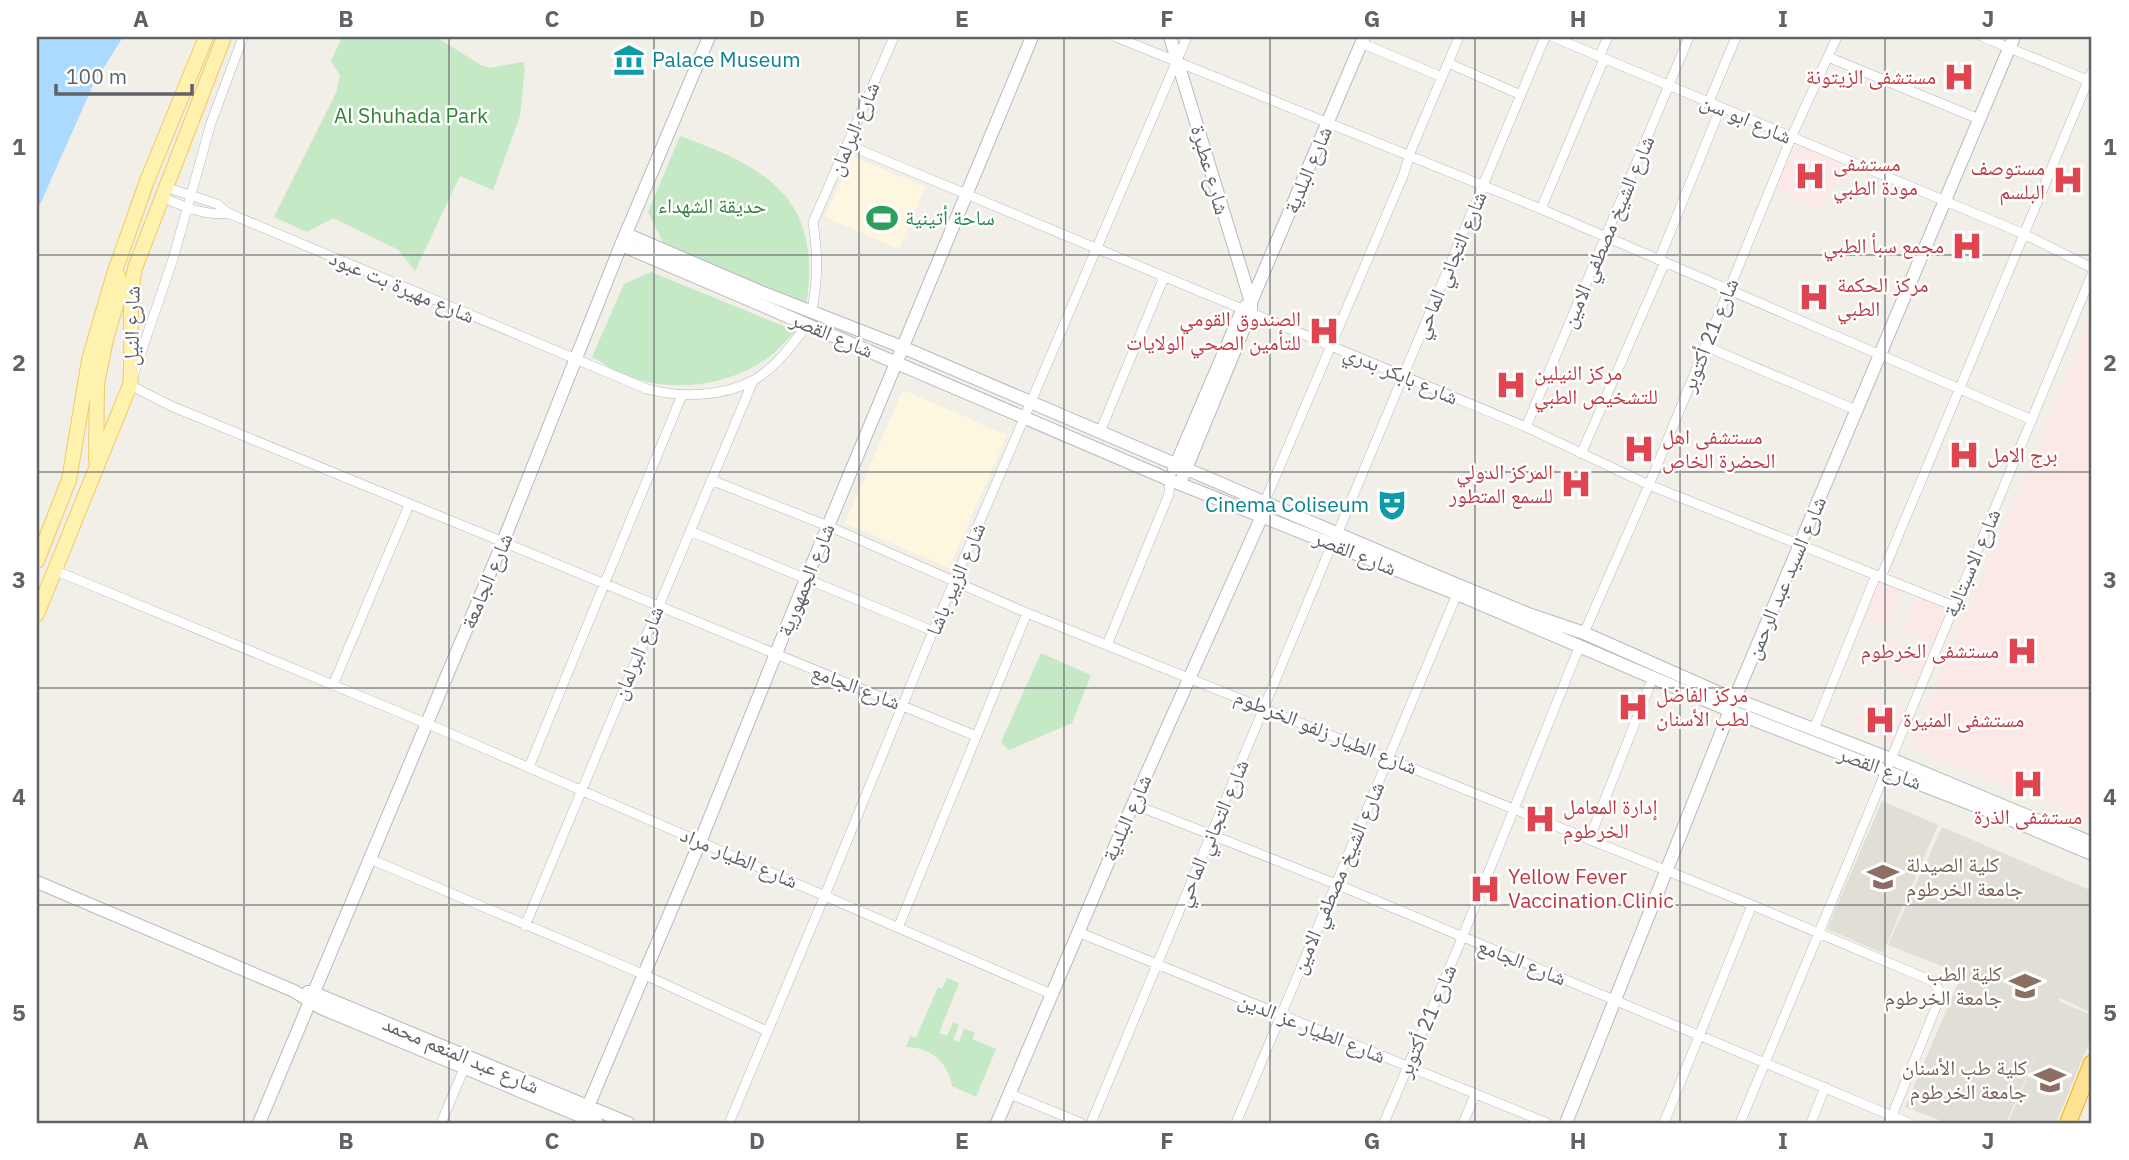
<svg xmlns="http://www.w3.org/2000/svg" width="2129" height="1160" viewBox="0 0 2129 1160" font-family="'IBM Plex Sans','Noto Naskh Arabic',sans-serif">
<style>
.commercial{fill:#fef7e0}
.education{fill:#e1ded6}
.medical{fill:#fce8e6}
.green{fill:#c5e8c5}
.water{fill:#aadaff}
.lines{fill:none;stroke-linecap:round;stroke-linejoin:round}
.street-casing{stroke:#b5b8bc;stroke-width:10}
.secondary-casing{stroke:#b6babf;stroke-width:14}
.primary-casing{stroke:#f2c960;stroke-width:16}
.highway-casing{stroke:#f9ab00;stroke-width:18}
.street{stroke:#fff;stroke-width:9}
.secondary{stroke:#fff;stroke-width:12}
.primary{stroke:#fff2af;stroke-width:14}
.highway{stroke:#fde293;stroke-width:16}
.grid{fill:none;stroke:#5f6368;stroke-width:2;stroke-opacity:0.55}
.labels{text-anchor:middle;stroke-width:5;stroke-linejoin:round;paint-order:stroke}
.culture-label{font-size:21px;fill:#0d838f;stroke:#fff;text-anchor:start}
.health-label{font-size:21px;fill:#be3a42;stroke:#fff;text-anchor:start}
.park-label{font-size:21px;fill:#348238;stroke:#fff}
.street-label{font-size:21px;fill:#5f6368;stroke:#fff}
.leisure-label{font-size:21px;fill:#27864d;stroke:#fff;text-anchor:start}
.education-label{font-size:21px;fill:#785e54;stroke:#fff;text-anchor:end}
.neatline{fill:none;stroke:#5f6368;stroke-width:2.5}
.grid-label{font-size:23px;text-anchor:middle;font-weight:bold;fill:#5f6368}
</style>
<rect width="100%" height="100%" fill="#f1efe8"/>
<path class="commercial" d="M852,156L925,187L899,249L825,217Z
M903,390L1007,435L949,568L845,523Z"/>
<path class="education" d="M1882,801L1938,825L1883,953L1827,929Z
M1942,827L2092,891V1013L2060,998L2058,1001L2092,1015V1036L2056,1123H2008L2040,1046L2006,1123H1947L1905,1107L1962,974L1888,945Z"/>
<path class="medical" d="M1797,143L1843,163L1823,210L1776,190Z
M2092,314V820L1909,747L1993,555Z
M1878,581L1902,591L1887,626L1863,616Z
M1917,596L1951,610L1936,645L1902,631Z
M1887,638L1932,656L1922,680L1878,662Z
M1869,696L1905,713L1891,743L1855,726Z"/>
<path class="green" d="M342,37H436L481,65L490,68L523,62L525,68L520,116L493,190L460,176L415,271L399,250L333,218L307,232L274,217L336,93L340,76L331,61Z
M680,136C769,168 823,200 806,306L664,244L648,212Z
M651,272L796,331C788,338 781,347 773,354C731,387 669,395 620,373C611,369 602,362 592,357L624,284Z
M1041,653L1091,675L1072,723L1009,750L1001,742Z
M947,978L959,983L939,1033L947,1036L953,1022L959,1025L953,1040L959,1042L964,1028L975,1033L972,1039L996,1049L976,1097L952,1086C948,1062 930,1047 906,1047L910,1036L916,1038L938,987L942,989Z"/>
<path class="water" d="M37,37H123L94,83L37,211Z"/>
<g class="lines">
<defs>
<path id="street" d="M243,37L211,123L173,259L130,385L171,406L976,736
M1116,37L1541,209L2032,420
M1553,37L2024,234L2092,268
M1983,37L2092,82
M1361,43L1442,77
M1599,57L1608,37
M1828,57L1979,119
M1448,63L1521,95
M1708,104L1736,37
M848,145L1526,427L1649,485L1954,606
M165,187L217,204L228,213L647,389C680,398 723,397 754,380C776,367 792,345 807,325
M161,197C181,205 206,217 228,213
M1541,209L1604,59
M1659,260L1720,109
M812,311C818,278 818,255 813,222L894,37
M1705,346L1856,410
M1526,427L1689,37
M1100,432L1164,277
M1581,454L1665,262
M711,480L828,526L1027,613L1752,905L1932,981L1938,988L1940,997L1889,1123
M1265,501L1403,176L1412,148L1459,37
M690,531L933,631
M1338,532L1545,37
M54,570L435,727L1051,994
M1881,577L2092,71
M1584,633L1649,485L1791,138L1837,37
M1107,645L1169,494L1170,480
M333,685L409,505
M1814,729L1876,575
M529,767L682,395
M1133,804L1336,884L1909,1123
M1589,840L1653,677
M370,859L645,975L767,1031
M525,926L753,381
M898,928L1027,613
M1078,932L1547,1123
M1010,1094L1081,1123
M441,1123L466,1064
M729,1123L825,895L933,631L1187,37
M1091,1123L1332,544
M1236,1123L1457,594
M1384,1123L1462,938L1580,645
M1463,1123L1475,1095
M1664,1123L1752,905
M1740,1123L2092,274
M1811,1123L1825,1087"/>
<path id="secondary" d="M1170,37L1251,302
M626,234L761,292L902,347L1441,578L1531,615L1584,633L1717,692L1891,759L2092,843
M621,245L1170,480L1457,594L1731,711L2002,816L2092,854
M1174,469L1243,308L1251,302
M1183,476L1251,311V302L1364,37
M37,882L294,991L321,1008L597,1123
M308,992L314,993L628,1123
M259,1123L503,542L621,245L709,37
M581,1123L700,842L806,579L1032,37
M997,1123L1133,804L1262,516
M1566,1123L1735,698L2014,37"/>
<path id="primary" d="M96,460L97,384L106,339L122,285L118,276L114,274
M37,561L69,480L89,360L114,274L147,181L206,37
M37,614L130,385C134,346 127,307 135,268L224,37"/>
<path id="highway" d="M2068,1123L2092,1063"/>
</defs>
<use href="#street" class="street-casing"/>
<use href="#secondary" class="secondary-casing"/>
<use href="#primary" class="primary-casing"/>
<use href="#highway" class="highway-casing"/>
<use href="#street" class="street"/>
<use href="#secondary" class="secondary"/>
<use href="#primary" class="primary"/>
<use href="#highway" class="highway"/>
</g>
<path class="grid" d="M244,37V1123M449,37V1123M654,37V1123M859,37V1123M1064,37V1123M1270,37V1123M1475,37V1123M1680,37V1123M1885,37V1123M37,255H2092M37,472H2092M37,688H2092M37,905H2092"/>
<defs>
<symbol id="museum-bare" viewBox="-9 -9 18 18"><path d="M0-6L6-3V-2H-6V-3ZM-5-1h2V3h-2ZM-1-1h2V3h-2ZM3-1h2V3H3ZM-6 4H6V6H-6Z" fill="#0f9aa8" stroke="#fff" stroke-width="2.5" paint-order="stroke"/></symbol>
<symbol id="hospital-bare" viewBox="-9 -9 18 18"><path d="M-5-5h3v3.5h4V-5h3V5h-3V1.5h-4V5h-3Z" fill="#e0444e" stroke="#fff" stroke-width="2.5" paint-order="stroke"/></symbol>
<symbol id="stadium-bare" viewBox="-9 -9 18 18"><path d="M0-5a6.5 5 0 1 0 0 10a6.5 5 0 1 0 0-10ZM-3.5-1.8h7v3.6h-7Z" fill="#2e9e5b" stroke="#fff" stroke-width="2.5" paint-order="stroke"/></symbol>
<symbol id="theatre-bare" viewBox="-9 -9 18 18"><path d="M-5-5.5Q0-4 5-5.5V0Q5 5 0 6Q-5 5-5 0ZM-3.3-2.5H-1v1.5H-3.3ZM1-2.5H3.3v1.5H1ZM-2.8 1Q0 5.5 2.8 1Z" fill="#0f9aa8" stroke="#fff" stroke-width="2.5" paint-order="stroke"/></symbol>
<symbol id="university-bare" viewBox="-9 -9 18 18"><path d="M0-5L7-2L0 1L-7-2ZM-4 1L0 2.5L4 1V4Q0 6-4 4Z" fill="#8d6e63" stroke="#fff" stroke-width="2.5" paint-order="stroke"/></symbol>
</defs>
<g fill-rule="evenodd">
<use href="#museum-bare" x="607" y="38" width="44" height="44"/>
<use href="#hospital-bare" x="1937" y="55" width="44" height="44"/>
<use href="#hospital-bare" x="1788" y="154" width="44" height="44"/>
<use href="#hospital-bare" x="2046" y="158" width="44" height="44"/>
<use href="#stadium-bare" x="860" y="196" width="44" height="44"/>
<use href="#hospital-bare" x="1945" y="224" width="44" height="44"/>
<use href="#hospital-bare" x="1792" y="275" width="44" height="44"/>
<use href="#hospital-bare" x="1302" y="309" width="44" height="44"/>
<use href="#hospital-bare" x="1489" y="363" width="44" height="44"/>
<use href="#hospital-bare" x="1617" y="427" width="44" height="44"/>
<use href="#hospital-bare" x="1942" y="433" width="44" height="44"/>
<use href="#hospital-bare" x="1554" y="462" width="44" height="44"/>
<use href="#theatre-bare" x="1370" y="483" width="44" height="44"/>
<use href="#hospital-bare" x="2000" y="629" width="44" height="44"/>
<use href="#hospital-bare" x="1611" y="685" width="44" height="44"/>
<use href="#hospital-bare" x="1858" y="698" width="44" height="44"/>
<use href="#hospital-bare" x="2006" y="762" width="44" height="44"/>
<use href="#hospital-bare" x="1518" y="797" width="44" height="44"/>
<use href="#university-bare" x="1861" y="855" width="44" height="44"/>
<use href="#hospital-bare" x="1463" y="867" width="44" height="44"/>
<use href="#university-bare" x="2003" y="964" width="44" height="44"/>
<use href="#university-bare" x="2028" y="1058" width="44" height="44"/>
</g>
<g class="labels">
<g class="culture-label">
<text x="652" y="67">Palace Museum</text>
<text x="1369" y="512" text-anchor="end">Cinema Coliseum</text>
</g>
<g class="health-label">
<text x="1936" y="84" text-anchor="end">مستشفى الزيتونة</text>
<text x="1833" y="171">مستشفى<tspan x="1833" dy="24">مودة الطبي</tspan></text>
<text x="2045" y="175" text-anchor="end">مستوصف<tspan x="2045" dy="24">البلسم</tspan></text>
<text x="1944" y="253" text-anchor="end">مجمع سبأ الطبي</text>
<text x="1837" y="292">مركز الحكمة<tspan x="1837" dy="24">الطبي</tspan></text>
<text x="1301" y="326" text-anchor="end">الصندوق القومي<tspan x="1301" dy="24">للتأمين الصحي الولايات</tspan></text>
<text x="1534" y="380">مركز النيلين<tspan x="1534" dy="24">للتشخيص الطبي</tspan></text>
<text x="1662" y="444">مستشفى اهل<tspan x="1662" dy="24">الحضرة الخاص</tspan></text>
<text x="1987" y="462">برج الامل</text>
<text x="1553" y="479" text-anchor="end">المركز الدولي<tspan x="1553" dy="24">للسمع المتطور</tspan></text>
<text x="1999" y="658" text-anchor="end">مستشفى الخرطوم</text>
<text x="1656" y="702">مركز الفاضل<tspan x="1656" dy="24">لطب الأسنان</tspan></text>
<text x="1903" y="727">مستشفى المنيرة</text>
<text x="1563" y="814">إدارة المعامل<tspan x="1563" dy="24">الخرطوم</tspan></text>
<text x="2028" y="824" text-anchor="middle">مستشفى الذرة</text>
<text x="1508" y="884">Yellow Fever<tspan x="1508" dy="24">Vaccination Clinic</tspan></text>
</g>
<g class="park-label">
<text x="411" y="123">Al Shuhada Park</text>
<text x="712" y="213">حديقة الشهداء</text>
</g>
<g class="street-label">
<text transform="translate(1746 119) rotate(23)" y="7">شارع ابو سن</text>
<text transform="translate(854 129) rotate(-67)" y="7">شارع البرلمان</text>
<text transform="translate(1210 170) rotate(74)" y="7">شارع عطبرة</text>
<text transform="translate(1308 170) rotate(-67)" y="7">شارع البلدية</text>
<text transform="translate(1608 232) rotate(-67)" y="7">شارع الشيخ مصطفي الامين</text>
<text transform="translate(1450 265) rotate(-67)" y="7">شارع التجاني الماحي</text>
<text transform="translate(402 287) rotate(23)" y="7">شارع مهيرة بت عبود</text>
<text transform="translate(132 326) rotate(-89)" y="7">شارع النيل</text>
<text transform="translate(832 335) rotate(23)" y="7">شارع القصر</text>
<text transform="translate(1710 335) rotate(-68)" y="7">شارع 21 أكتوبر</text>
<text transform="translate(1401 375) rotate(23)" y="7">شارع بابكر بدري</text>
<text transform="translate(1355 553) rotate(22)" y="7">شارع القصر</text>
<text transform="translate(1972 563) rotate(-67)" y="7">شارع الاسبتالية</text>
<text transform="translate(1786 578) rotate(-67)" y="7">شارع السيد عبد الرحمن</text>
<text transform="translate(956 579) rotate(-67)" y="7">شارع الزبير باشا</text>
<text transform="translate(806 580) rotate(-68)" y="7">شارع الجمهورية</text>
<text transform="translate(487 581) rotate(-67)" y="7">شارع الجامعة</text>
<text transform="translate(638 653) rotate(-67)" y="7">شارع البرلمان</text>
<text transform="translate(856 687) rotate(21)" y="7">شارع الجامع</text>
<text transform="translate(1326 732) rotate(22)" y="7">شارع الطيار زلفو الخرطوم</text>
<text transform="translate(1880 768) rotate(21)" y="7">شارع القصر</text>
<text transform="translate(1127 818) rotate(-66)" y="7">شارع البلدية</text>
<text transform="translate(1212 833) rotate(-67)" y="7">شارع التجاني الماحي</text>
<text transform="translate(739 858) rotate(23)" y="7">شارع الطيار مراد</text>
<text transform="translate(1338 878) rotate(-67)" y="7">شارع الشيخ مصطفي الامين</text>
<text transform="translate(1522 962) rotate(22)" y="7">شارع الجامع</text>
<text transform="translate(1427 1021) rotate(-67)" y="7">شارع 21 أكتوبر</text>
<text transform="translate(1312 1028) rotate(22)" y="7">شارع الطيار عز الدين</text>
<text transform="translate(461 1055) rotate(23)" y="7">شارع عبد المنعم محمد</text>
</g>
<g class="leisure-label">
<text x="905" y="225">ساحة أتينية</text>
</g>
<g class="education-label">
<text x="1906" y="872" text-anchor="start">كلية الصيدلة<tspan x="1906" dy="24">جامعة الخرطوم</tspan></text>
<text x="2002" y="981">كلية الطب<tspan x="2002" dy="24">جامعة الخرطوم</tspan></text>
<text x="2027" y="1075">كلية طب الأسنان<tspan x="2027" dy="24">جامعة الخرطوم</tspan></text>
</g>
</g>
<rect width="2129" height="1160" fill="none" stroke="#ffffff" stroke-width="77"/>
<path d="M56 84v10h136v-10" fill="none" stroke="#5f6368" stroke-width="3.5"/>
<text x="66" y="84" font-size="21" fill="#5f6368" stroke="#ffffff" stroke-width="5" paint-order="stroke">100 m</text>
<rect x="38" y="38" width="2052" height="1084" class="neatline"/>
<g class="grid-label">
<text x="141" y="27">A</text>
<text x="346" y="27">B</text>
<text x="552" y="27">C</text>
<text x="757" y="27">D</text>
<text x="962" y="27">E</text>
<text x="1167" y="27">F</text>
<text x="1372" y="27">G</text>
<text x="1578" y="27">H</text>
<text x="1783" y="27">I</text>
<text x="1988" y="27">J</text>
<text x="19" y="155">1</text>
<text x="2110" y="155">1</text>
<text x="19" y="371">2</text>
<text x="2110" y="371">2</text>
<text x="19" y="588">3</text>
<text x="2110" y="588">3</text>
<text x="19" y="805">4</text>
<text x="2110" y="805">4</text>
<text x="19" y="1021">5</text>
<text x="2110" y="1021">5</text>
<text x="141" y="1149">A</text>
<text x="346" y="1149">B</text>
<text x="552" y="1149">C</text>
<text x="757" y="1149">D</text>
<text x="962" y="1149">E</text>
<text x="1167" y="1149">F</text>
<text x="1372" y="1149">G</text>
<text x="1578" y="1149">H</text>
<text x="1783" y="1149">I</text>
<text x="1988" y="1149">J</text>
</g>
</svg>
